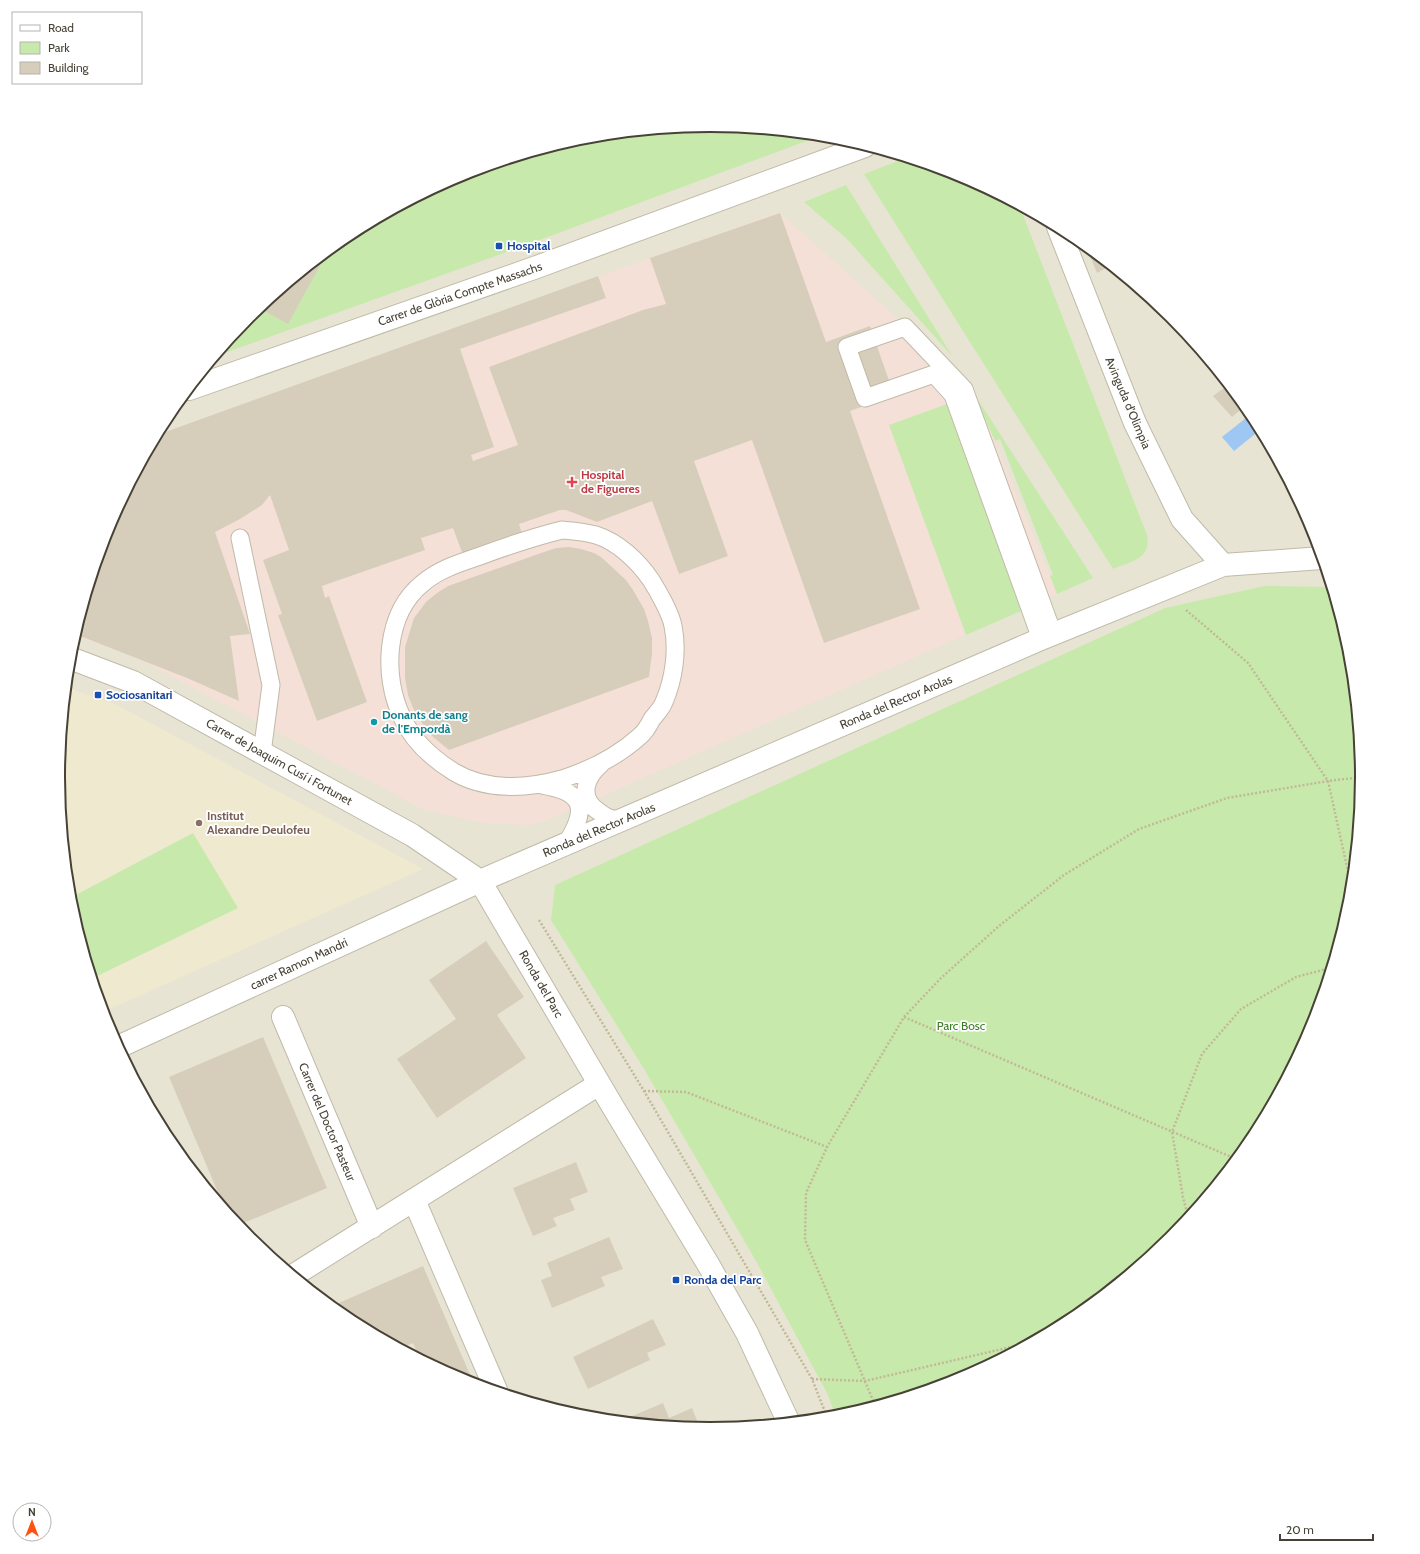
<svg xmlns="http://www.w3.org/2000/svg" width="1420" height="1554" viewBox="0 0 1420 1554" font-family="Cabin,sans-serif">
<style>
.residential{fill:#e8e4d3}
.education{fill:#eee9cf}
.medical{fill:#f5e0d8}
.green{fill:#c7eaac}
.water{fill:#9fc7f4}
.building{fill:#d6cebb}
.lines{fill:none;stroke-linecap:round;stroke-linejoin:round}
.lane-casing{stroke:#c0baa8;stroke-width:19}
.street-casing{stroke:#c0baa8;stroke-width:24}
.path{stroke:#c2b898;stroke-width:2.5;stroke-dasharray:2 2;stroke-linecap:butt}
.lane{stroke:#fff;stroke-width:17}
.street{stroke:#fff;stroke-width:22}
.transit-dot{fill:#1a4fb4;stroke:#fff;stroke-width:1.5}
.health-dot{fill:#e0444e;stroke:#fff;stroke-width:1.5}
.culture-dot{fill:#0f9aa8;stroke:#fff;stroke-width:1.5}
.education-dot{fill:#8d6e63;stroke:#fff;stroke-width:1.5}
.labels{text-anchor:middle;stroke-width:3.5;stroke-linejoin:round;paint-order:stroke}
.transit-label{font-size:12px;font-weight:bold;fill:#164399;stroke:#fff;text-anchor:start}
.street-label{font-size:12px;fill:#474235;stroke:#fff}
.health-label{font-size:12px;font-weight:bold;fill:#be3a42;stroke:#fff;text-anchor:start}
.culture-label{font-size:12px;font-weight:bold;fill:#0d838f;stroke:#fff;text-anchor:start}
.education-label{font-size:12px;font-weight:bold;fill:#785e54;stroke:#fff;text-anchor:start}
.park-label{font-size:12px;fill:#3b7c25;stroke:#fff}
.rim{fill:none;stroke:#474235;stroke-width:2}
</style>
<rect width="100%" height="100%" fill="#f4f1e6"/>
<path class="residential" d="M60 777a650 650 0 1 1 1300 0a650 650 0 1 1-1300 0Z"/>
<path class="education" d="M67,688L113,703L423,869L103,1012L70,904L58,777Z"/>
<path class="medical" d="M779,212L973,387L1057,594L550,819L530,825L485,823L427,811L137,658L75,635L108,527L157,436Z"/>
<path class="green" d="M710,125L820,136L518,248L216,356L249,316L348,235L461,175L583,137Z
M906,158L960,175L1020,207L1147,535C1152,559 1131,561 1113,569L864,174Z
M846,185L953,357L847,239L804,202Z
M973,392L1093,578L1057,594L1050,576L1053,575L1000,439L995,441Z
M947,404L1021,611L966,635L889,425Z
M1264,586L1330,587L1350,650L1362,777L1349,904L1312,1027L1252,1139L1171,1238L1072,1319L959,1379L836,1417L828,1395L756,1261L644,1069L551,920L555,885L1165,608Z
M193,833L238,908L93,978L70,904V898Z"/>
<path class="water" d="M1251,414L1260,430L1234,451L1222,437Z"/>
<path class="building" d="M780,213L826,342L870,326L894,395L850,411L920,609L824,643L752,440L694,461L728,556L679,574L652,501L597,522L566,510H560L519,524L522,534L463,555L453,528L421,538L425,550L322,586L325,598L329,596L367,702L317,721L278,615L282,614L263,560L289,550L270,495L262,505L240,519L215,532L250,634L230,636L239,701L187,678L75,634L108,527L157,435L598,276L606,298L460,349L494,447L471,455L473,461L518,445L489,367L643,310L666,304L650,258Z
M328,251L288,324L259,308Z
M1095,253L1110,266L1097,273L1090,256Z
M1228,385L1245,406L1232,417L1213,396Z
M569,547L581,549L594,553L601,557L626,580L633,590L644,609L648,621L652,638V654L649,677L449,750L433,737L422,723L413,708L408,695L405,678V647L414,618L426,602L437,593L448,586L544,552L556,548Z
M486,941L524,997L497,1015L526,1058L437,1118L397,1059L456,1019L429,980Z
M263,1037L327,1188L239,1225L225,1209L169,1077Z
M576,1162L588,1192L570,1199L575,1210L553,1218L557,1226L533,1236L513,1188Z
M609,1237L623,1269L601,1277L605,1286L552,1308L541,1280L552,1276L547,1263Z
M423,1266L474,1384L460,1379L419,1357L413,1343L402,1348L348,1319L332,1306Z
M653,1319L666,1345L647,1353L650,1360L588,1389L573,1357Z
M663,1403L669,1418L692,1408L700,1428L623,1420Z"/>
<g class="lines">
<defs>
<path id="lane" d="M562,530C573,531 585,532 596,535C618,542 638,561 651,580C658,591 671,614 673,626C678,650 674,679 664,702C662,708 656,714 652,719C649,725 645,732 640,736C618,756 590,770 562,779C527,789 486,791 454,772C433,759 412,740 402,717C382,676 385,613 423,583C439,569 460,563 480,556C507,546 534,537 562,530Z
M240,538L271,685L262,753
M1041,639L953,395L934,374L865,398L847,347L905,327L964,389L1053,634
M601,764C587,776 579,794 594,808C599,812 605,817 610,818C614,820 619,819 623,819
M542,785C585,792 588,809 566,844"/>
<path id="street" d="M1058,227L1135,423L1182,519L1223,565
M189,389L534,268L865,146
M70,658L133,682L412,835L480,881L613,1107L708,1264L747,1333L788,1421
M283,1017L372,1227
M118,1047L480,881L1041,639L1223,565L1322,558
M414,1200L496,1390
M294,1275L599,1084"/>
</defs>
<use href="#lane" class="lane-casing"/>
<use href="#street" class="street-casing"/>
<path class="path" d="M1186,610L1248,663L1328,781L1351,885
M539,920L644,1091L812,1379L827,1417
M904,1017L1236,1159
M644,1091L686,1092L827,1147
M1188,1217L1183,1197L1172,1132L1202,1054L1241,1009L1296,977L1330,968
M812,1379L865,1381L1028,1343
M875,1405L805,1240L806,1193L827,1147L904,1017L941,978L999,926L1064,875L1139,829L1227,798L1328,781L1362,777"/>
<use href="#lane" class="lane"/>
<use href="#street" class="street"/>
</g>
<g class="transit-dot">
<rect x="495" y="242" width="8" height="8" rx="2"/>
<rect x="94" y="691" width="8" height="8" rx="2"/>
<rect x="672" y="1276" width="8" height="8" rx="2"/>
</g>
<path class="health-dot" d="M570 476h4v4h4v4h-4v4h-4v-4h-4v-4h4z"/>
<circle class="culture-dot" cx="374" cy="722" r="4"/>
<circle class="education-dot" cx="199" cy="823" r="4"/>
<g class="labels">
<g class="transit-label">
<text x="507" y="250">Hospital</text>
<text x="106" y="699">Sociosanitari</text>
<text x="684" y="1284">Ronda del Parc</text>
</g>
<g class="street-label">
<text transform="translate(460 294) rotate(-19)" y="4">Carrer de Glòria Compte Massachs</text>
<text transform="translate(1128 403) rotate(67)" y="4">Avinguda d'Olimpia</text>
<text transform="translate(896 702) rotate(-23)" y="4">Ronda del Rector Arolas</text>
<text transform="translate(279 762) rotate(29)" y="4">Carrer de Joaquim Cusí i Fortunet</text>
<text transform="translate(599 830) rotate(-23)" y="4">Ronda del Rector Arolas</text>
<text transform="translate(299 964) rotate(-25)" y="4">carrer Ramon Mandri</text>
<text transform="translate(541 984) rotate(60)" y="4">Ronda del Parc</text>
<text transform="translate(327 1122) rotate(67)" y="4">Carrer del Doctor Pasteur</text>
</g>
<g class="health-label">
<text x="581" y="479">Hospital<tspan x="581" dy="14">de Figueres</tspan></text>
</g>
<g class="culture-label">
<text x="382" y="719">Donants de sang<tspan x="382" dy="14">de l'Empordà</tspan></text>
</g>
<g class="education-label">
<text x="207" y="820">Institut<tspan x="207" dy="14">Alexandre Deulofeu</tspan></text>
</g>
<g class="park-label">
<text x="961" y="1030">Parc Bosc</text>
</g>
</g>
<path d="M0 0H1420V1554H0ZM65 777a645 645 0 1 1 1290 0a645 645 0 1 1-1290 0Z" fill="#fff" fill-rule="evenodd"/>
<path class="rim" d="M65 777a645 645 0 1 1 1290 0a645 645 0 1 1-1290 0Z"/>
<rect x="12" y="12" width="130" height="72" fill="#ffffff" stroke="#b5b3ae"/>
<rect x="20" y="25" width="20" height="6" fill="#ffffff" stroke="#b5b3ae"/>
<text x="48" y="32" font-size="12" fill="#474235">Road</text>
<rect x="20" y="42" width="20" height="12" fill="#c7eaac" stroke="#b5b3ae"/>
<text x="48" y="52" font-size="12" fill="#474235">Park</text>
<rect x="20" y="62" width="20" height="12" fill="#d6cebb" stroke="#b5b3ae"/>
<text x="48" y="72" font-size="12" fill="#474235">Building</text>
<g transform="translate(32 1522)"><circle r="19" fill="#ffffff" stroke="#b5b3ae"/>
<path d="M0-3L7 15L0 10L-7 15Z" fill="#ff5211"/>
<text y="-6" font-size="11" font-weight="bold" text-anchor="middle" fill="#474235">N</text>
</g>
<path d="M1280 1534v6h93v-6" fill="none" stroke="#474235" stroke-width="2"/>
<text x="1286" y="1534" font-size="12" fill="#474235" stroke="#ffffff" stroke-width="3" paint-order="stroke">20 m</text>
</svg>
